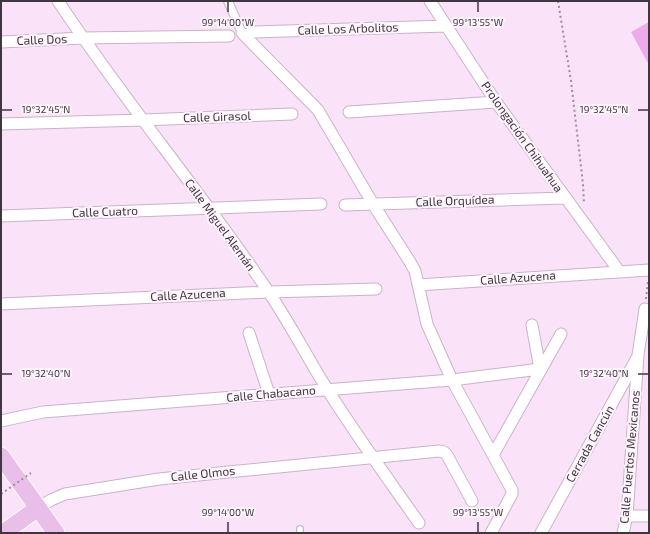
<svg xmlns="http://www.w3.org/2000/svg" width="650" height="534" viewBox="0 0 650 534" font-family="'Exo 2',sans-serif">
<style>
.green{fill:#eeabeb}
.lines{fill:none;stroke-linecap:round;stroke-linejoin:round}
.service-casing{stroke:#cab3c8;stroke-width:8}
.pedestrian-casing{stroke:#cab3c8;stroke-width:10}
.minor-casing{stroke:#cab3c8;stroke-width:13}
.primary-casing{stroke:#fff;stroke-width:19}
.path{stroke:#9d8c9c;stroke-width:2;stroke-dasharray:2 3;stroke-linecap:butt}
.service{stroke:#fff;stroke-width:5.5}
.pedestrian{stroke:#fff;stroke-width:8}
.minor{stroke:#fff;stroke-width:11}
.primary{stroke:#e9bee8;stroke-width:17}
.path-bridge{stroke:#9d8c9c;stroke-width:2;stroke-dasharray:2 3;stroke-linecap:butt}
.ticks{fill:none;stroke:#40363f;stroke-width:1.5}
.labels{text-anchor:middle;stroke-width:4;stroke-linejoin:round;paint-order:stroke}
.street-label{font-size:12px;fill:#40363f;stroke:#fef4fd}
.ticks-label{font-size:10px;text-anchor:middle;fill:#40363f;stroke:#fef4fd;stroke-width:4;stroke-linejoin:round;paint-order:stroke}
</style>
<rect width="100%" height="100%" fill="#fae2f8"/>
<path class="green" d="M649,22V65L631,32Z"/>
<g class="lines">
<defs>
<path id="service" d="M300,533V529"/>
<path id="pedestrian" d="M228,1L242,33"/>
<path id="minor" d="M58,1C124,101 201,192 268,291C289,322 307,357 327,389C356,435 388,479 419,523
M430,1L496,102L619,271
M251,32L446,26
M242,33L318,110L373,204L410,262L415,271L427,324L452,380L512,490V494L491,533
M1,42L83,38L229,36
M349,112L496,102
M1,124L143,120L292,114
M345,205L565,198
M1,216L321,204
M418,285L649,270
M1,304L269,292L376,289
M532,325L540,369
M249,333L269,394
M1,421L43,412L452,380L540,369
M493,455L561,334
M38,508L51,500L65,494L159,479L439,451L444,452L447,455L472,501
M627,516H649
M541,533L637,358
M623,533L627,516L638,355L645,309"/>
<path id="primary" d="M1,456L56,533
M3,533L38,508"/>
</defs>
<use href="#service" class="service-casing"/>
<use href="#pedestrian" class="pedestrian-casing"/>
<use href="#minor" class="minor-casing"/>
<use href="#primary" class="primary-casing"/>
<path class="path" d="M558,1L571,81L583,184L584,204
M646,299L648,281"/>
<use href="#service" class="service"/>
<use href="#pedestrian" class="pedestrian"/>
<use href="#minor" class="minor"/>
<use href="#primary" class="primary"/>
<path class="path-bridge" d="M1,494L31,473"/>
</g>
<path class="ticks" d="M228,2V12M478,2V12M2,110H12M638,110H648M2,374H12M638,374H648M228,522V532M478,522V532"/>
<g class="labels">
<g class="street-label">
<text transform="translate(348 29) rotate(-2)" y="4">Calle Los Arbolitos</text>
<text transform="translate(42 40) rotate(-2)" y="4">Calle Dos</text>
<text transform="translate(217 117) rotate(-2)" y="4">Calle Girasol</text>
<text transform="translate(522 137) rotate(55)" y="4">Prolongación Chihuahua</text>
<text transform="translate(455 201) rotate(-2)" y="4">Calle Orquídea</text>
<text transform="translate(105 212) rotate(-2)" y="4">Calle Cuatro</text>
<text transform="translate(220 225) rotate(54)" y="4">Calle Miguel Alemán</text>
<text transform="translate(518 278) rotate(-4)" y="4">Calle Azucena</text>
<text transform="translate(188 295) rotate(-3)" y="4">Calle Azucena</text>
<text transform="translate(271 394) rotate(-5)" y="4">Calle Chabacano</text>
<text transform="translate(590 444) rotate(-61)" y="4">Cerrada Cancún</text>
<text transform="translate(630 457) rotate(-85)" y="4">Calle Puertos Mexicanos</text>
<text transform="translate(203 474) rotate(-6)" y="4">Calle Olmos</text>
</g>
</g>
<g class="ticks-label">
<text x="228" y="26">99°14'00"W</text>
<text x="478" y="26">99°13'55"W</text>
<text x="46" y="113">19°32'45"N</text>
<text x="604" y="113">19°32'45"N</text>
<text x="46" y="377">19°32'40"N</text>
<text x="604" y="377">19°32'40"N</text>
<text x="228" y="516">99°14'00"W</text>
<text x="478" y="516">99°13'55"W</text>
</g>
<rect width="650" height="534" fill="none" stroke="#40363f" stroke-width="4"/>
</svg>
